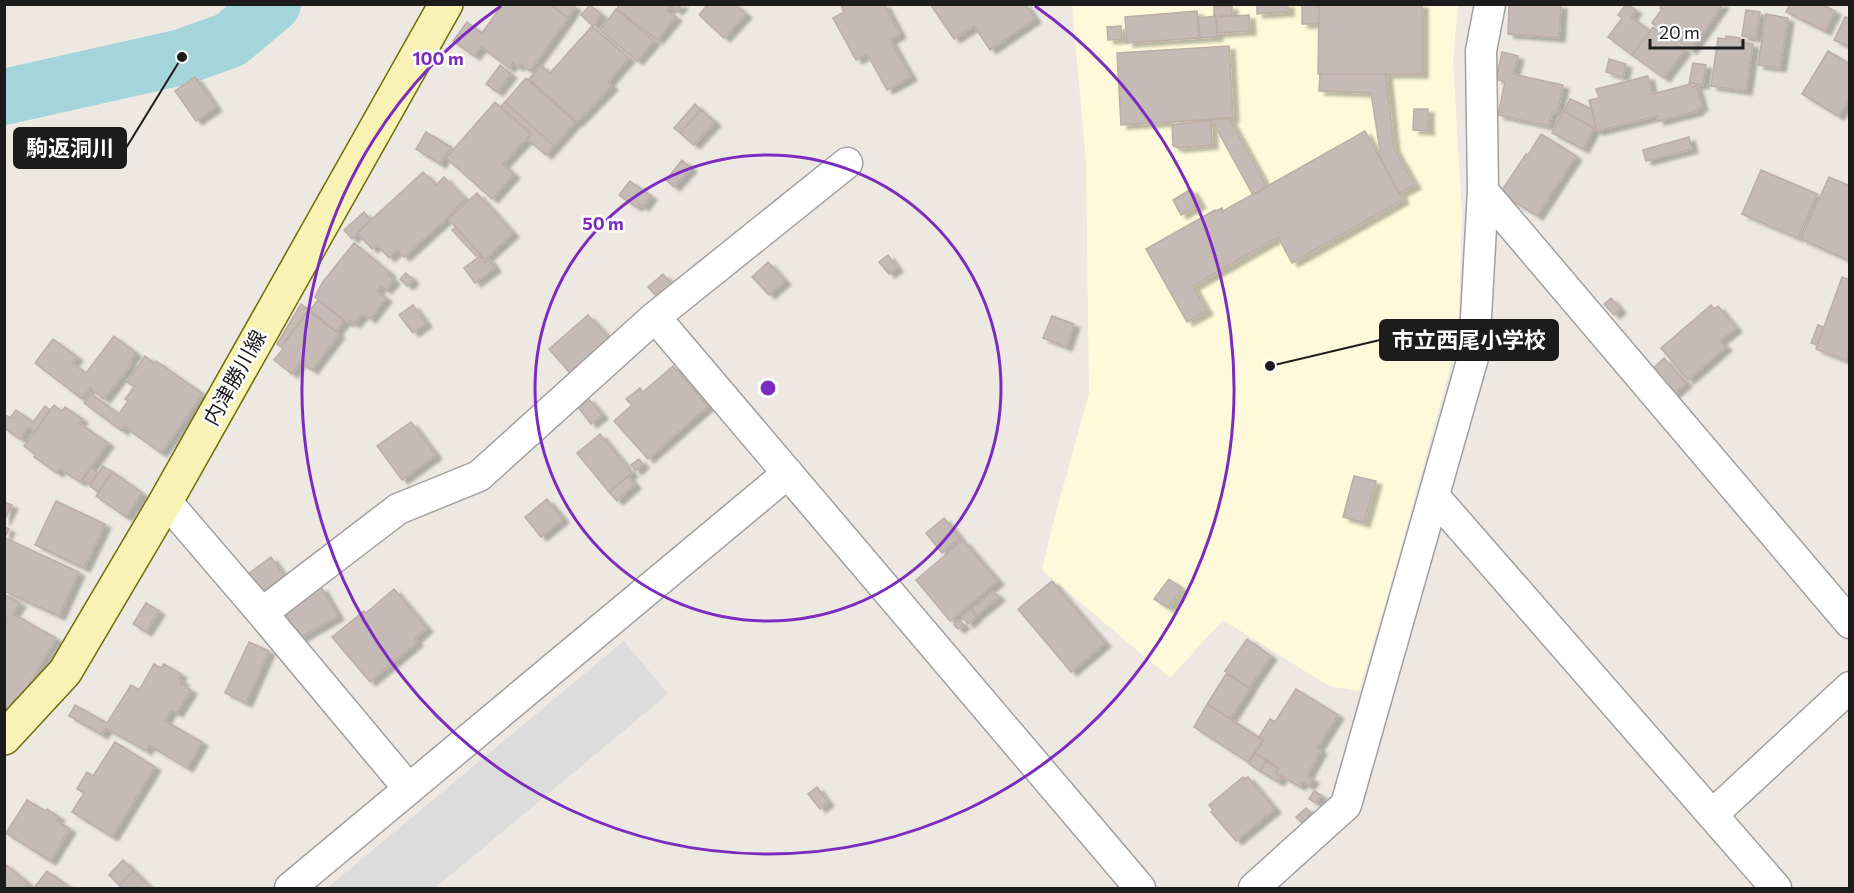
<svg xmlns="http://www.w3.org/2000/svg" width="1854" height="893" viewBox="0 0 1854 893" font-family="Commissioner,'Noto Sans JP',sans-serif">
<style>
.education{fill:#fef9da}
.parking{fill:#dcdcdc}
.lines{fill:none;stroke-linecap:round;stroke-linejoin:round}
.river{stroke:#a3d5da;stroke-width:56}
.building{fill:#c5bab5;stroke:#beada5;stroke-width:1.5;filter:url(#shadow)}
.minor-casing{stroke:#a0a0a0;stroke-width:33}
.secondary-casing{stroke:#6f6d07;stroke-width:36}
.minor{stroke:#fff;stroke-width:30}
.secondary{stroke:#f8f2b5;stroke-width:33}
.ring{fill:none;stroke:#7b2cbf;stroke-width:3}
.labels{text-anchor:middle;stroke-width:5;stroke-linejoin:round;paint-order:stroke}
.street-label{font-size:21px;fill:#1c1c1c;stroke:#fff}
.centre{fill:#7b2cbf;stroke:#fff;stroke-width:3}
.ring-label{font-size:18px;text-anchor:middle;font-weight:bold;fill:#7b2cbf;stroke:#fff;stroke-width:5;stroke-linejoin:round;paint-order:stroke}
.leader{fill:none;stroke:#1c1c1c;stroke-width:2}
.callout-dot{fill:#1c1c1c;stroke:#fff;stroke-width:2}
.callout{fill:#1c1c1c;stroke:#1c1c1c;stroke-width:2}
.callout-label{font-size:22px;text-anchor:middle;font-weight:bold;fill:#fff}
</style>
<defs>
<filter id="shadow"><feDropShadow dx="6" dy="4" stdDeviation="1.5" flood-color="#0004"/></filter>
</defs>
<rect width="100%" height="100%" fill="#ede8e2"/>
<path class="education" d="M1072,5H1458L1453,60L1462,215L1458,339L1387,598L1359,691L1329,686L1223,620L1170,678L1042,570L1054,520L1089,393L1086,162Z"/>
<path class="parking" d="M624,641L668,694L435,888H327Z"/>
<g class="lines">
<path class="river" d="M4,97L182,57L230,40L273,4"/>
</g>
<path class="building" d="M503,4H550L568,18L530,71L520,64L518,67L513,63L509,68L481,47L474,56L453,41L467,22L482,33Z
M550,4H571L575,7L568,18Z
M620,4H682L677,11L671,7L667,11L676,17L657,40L617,9Z
M708,4H735L746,14L724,38L699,15Z
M840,4H884L900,34L890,40L911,77L887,90L867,54L856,60L833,18L844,12Z
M930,4H1025L1035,19L990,50L974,26L954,39Z
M1257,4H1288V12L1257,14Z
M1302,4H1319V24H1302Z
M1319,4H1422V74H1318Z
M1509,4L1561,5L1559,38L1508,34Z
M1626,4L1636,10L1631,17L1650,31L1632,55L1608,37L1622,18L1618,15Z
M1662,4H1723L1691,50L1652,23L1662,9L1660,8Z
M1790,4H1821L1835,11L1825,31L1786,12Z
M590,5L602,15L593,26L581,15Z
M1214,6H1232V15H1214Z
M616,9L654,41L637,61L600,30Z
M1746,10L1760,12L1756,38L1742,36Z
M1197,11L1199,38L1127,43L1125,17Z
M1766,14L1788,18L1780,68L1758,65Z
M1249,15L1250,31L1217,33V17Z
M1216,16L1217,37L1200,38L1198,18Z
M1845,17L1850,18V47L1834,40Z
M592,26L629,58L608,82L612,86L577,122L529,79L541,65L550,73Z
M1121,26L1122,39L1108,40L1107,27Z
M1653,27L1685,50L1664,78L1632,55Z
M1726,36L1740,38V42L1753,44L1746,91L1711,86L1718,38L1726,39Z
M1229,46L1233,118L1121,125L1117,53Z
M1828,51L1850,64V98L1838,116L1802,94Z
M1502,52L1518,56L1513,74L1563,85L1557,113L1552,112L1549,126L1498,115L1505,82L1496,79Z
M1609,59L1626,64L1623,77L1606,72Z
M1693,63L1706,65L1703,85L1689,83Z
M500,65L511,74L497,92L486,84Z
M1320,74H1386L1394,148L1415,185L1399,194L1385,167L1378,152L1380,151L1371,93L1319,91Z
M1648,76L1652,94L1691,84L1692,87L1696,85L1702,107L1697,108L1698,111L1658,121L1657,116L1597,131L1589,100L1599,98L1596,89Z
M195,77L216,107L196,121L175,91Z
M526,78L575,122L554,146L505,102Z
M1570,99L1592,109L1596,129L1593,130L1594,128L1564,112Z
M495,102L531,134L503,164L514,174L492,199L446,158Z
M505,102L554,146L546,155L527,139L531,134L500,107Z
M695,104L701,110L680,133L674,128Z
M1414,109H1428V131L1413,130Z
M701,110L715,122L694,145L680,133Z
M1563,111L1594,128L1583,149L1552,133Z
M1229,118L1267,187L1253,195L1211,119Z
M1211,120L1212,145L1179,148L1173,146L1172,125Z
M1365,131L1403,200L1292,263L1278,237L1193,286L1207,311L1187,322L1146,249L1215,210L1216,211L1222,208L1223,211Z
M426,132L451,147L440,164L416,149Z
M1541,134L1576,156L1537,216L1500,193L1526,154L1528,155Z
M1689,137L1692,149L1646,161L1643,150Z
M682,160L691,168L674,187L666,180Z
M1761,170L1817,194L1798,238L1742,214Z
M423,172L436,185L444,177L465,199L456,207L458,208L404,257L397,250L389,258L377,245L372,249L357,233Z
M1829,177L1850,186V261L1801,239Z
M630,181L651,196L643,207L639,204L636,207L619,195Z
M1191,189L1200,204L1181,215L1173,200Z
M477,193L513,233L485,259L448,219Z
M364,212L371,220L352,239L344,230Z
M456,227L479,253L476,256L452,230Z
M354,243L390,273L388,275L394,280L386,290L381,286L377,291L386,298L370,319L363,314L354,324L350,320L348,323L315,297L322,283Z
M888,255L897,268L889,274L879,262Z
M480,256L485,262L489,259L495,268L475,283L464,268Z
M768,262L785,281L769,295L752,277Z
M406,273L413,280L407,286L400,279Z
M663,274L672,284L657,297L648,287Z
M1842,277L1850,280V347L1845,360L1816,349Z
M1611,298L1620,309L1614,315L1604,304Z
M318,300L344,321L336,331L310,310Z
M301,304L309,310L281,347L277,344Z
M413,305L426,323L413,333L399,315Z
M1711,305L1714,309L1718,306L1736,328L1720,341L1726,347L1688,380L1661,348Z
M308,311L339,334L312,370L300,362L292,374L274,360L283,349L281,347Z
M588,315L609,338L570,373L549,349Z
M1052,316L1074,324L1066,347L1043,338Z
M1818,325L1824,327L1817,345L1811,343Z
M114,336L136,353L129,362L131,364L104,399L90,388L82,399L35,363L53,339L77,357L72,363L86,373Z
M145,356L154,363L156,361L203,394L161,453L125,427L122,431L84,403L90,393L119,414L128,401L125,399L134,387L127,382Z
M1664,358L1686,383L1672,395L1650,371Z
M673,366L708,406L648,459L614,421L632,405L626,399L640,388L643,392Z
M588,398L602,415L591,424L577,406Z
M54,405L62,411L65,407L82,419L79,423L108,443L80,482L60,469L57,473L34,457L36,455L24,446Z
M45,406L50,410L35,432L28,428L20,439L4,428V414L10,418L16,410L33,422Z
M411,422L436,455L402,480L377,446Z
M600,434L632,473L609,492L577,453Z
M639,459L643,464L636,471L631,465Z
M103,466L112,472L98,492L90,486Z
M91,468L98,473L89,484L83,480Z
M113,472L142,493L126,517L96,496Z
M628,476L635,485L617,501L609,492Z
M1354,476L1376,481L1364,523L1343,517Z
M547,499L563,519L541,537L525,517Z
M56,501L105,524L84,568L35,545Z
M4,502L12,505L4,521Z
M944,518L960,538L942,553L926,533Z
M4,527L9,529L5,538L79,572L59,616L4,591Z
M963,540L998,581L950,621L916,580Z
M271,557L285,577L263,593L248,574Z
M1169,579L1182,588L1168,608L1154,599Z
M1052,581L1105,643L1071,672L1018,609Z
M321,587L338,616L300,638L283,609Z
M394,589L427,628L415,639L417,642L370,682L332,637L364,611L366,613Z
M993,591L999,597L977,615L972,609Z
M4,594L20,603L13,614L56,638L18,703L14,701L9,709L4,707V624L8,618L4,616Z
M146,603L159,611L146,632L133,624Z
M971,610L976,617L968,624L962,616Z
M959,620L964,625L958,629L954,625Z
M1247,639L1271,656L1249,688L1225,671Z
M249,642L269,651L246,703L225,693Z
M154,664L161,668L164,664L181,674L178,679L183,681L181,684L191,690L177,713L171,710L165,721L202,742L187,768L149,745L146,751L106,728L102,735L69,716L75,705L107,723L131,685L139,690Z
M1226,674L1250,688L1230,719L1207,704Z
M1296,689L1338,715L1317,748L1321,750L1307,776L1313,779L1309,786L1302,782L1299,786L1276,773L1279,768L1255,753L1264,740L1259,737L1270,719L1275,722Z
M1209,705L1263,740L1248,762L1194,727L1206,706Z
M115,742L155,767L112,837L72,812L84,793L77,789L87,772L93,776Z
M1255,753L1266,761L1260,771L1249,764Z
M1266,761L1279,768L1276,773L1282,776L1278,782L1260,771Z
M1243,777L1244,779L1248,777L1275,809L1236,841L1211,812L1213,810L1209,805Z
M817,787L828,802L820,809L808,794Z
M1314,791L1321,795L1316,803L1309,799Z
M27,800L45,811L47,809L59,817L56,820L70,829L50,861L6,833Z
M1306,808L1312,813L1302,823L1296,817Z
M123,860L134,871L119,885L109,875Z
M4,863L28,883L23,888H4Z
M47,871L71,888H34Z
M134,871L151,888H122L119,885Z"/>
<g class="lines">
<defs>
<path id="minor" d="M1483,191L1850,623
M655,317L1140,888
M1434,496L1776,888
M166,501L262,613L409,789
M262,613L398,509L479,476L655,317L847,163
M1712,815L1850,687
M290,888L788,473
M1254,888L1346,805L1474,354L1483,191L1481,51L1490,4"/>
<path id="secondary" d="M4,738L65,672L166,501L446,4"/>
</defs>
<use href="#minor" class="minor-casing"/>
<use href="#secondary" class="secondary-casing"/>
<use href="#minor" class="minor"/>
<use href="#secondary" class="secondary"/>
</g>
<g class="ring">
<circle cx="768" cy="388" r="233"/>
<path d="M1035 6A466 466 0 1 1 501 6"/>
</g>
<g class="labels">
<g class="street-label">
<text transform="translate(235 378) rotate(-61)" y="7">内津勝川線</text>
</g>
</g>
<circle cx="768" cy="388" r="9" class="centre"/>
<g class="ring-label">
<text x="438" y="65">100 m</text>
<text x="603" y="230">50 m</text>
</g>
<path class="leader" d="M182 57L126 148M1270 366L1380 340"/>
<g class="callout-dot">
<circle cx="182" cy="57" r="6"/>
<circle cx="1270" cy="366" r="6"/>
</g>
<g class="callout">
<rect x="14" y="128" width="112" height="40" rx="6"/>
<rect x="1380" y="320" width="178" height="40" rx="6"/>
</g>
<g class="callout-label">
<text x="70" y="156">駒返洞川</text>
<text x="1469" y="348">市立西尾小学校</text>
</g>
<rect width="1854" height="893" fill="none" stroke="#1c1c1c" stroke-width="12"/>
<path d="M1650 39v9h93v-9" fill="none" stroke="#1c1c1c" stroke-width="3"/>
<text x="1659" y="39" font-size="18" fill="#1c1c1c" stroke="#ffffff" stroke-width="4.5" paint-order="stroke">20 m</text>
</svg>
